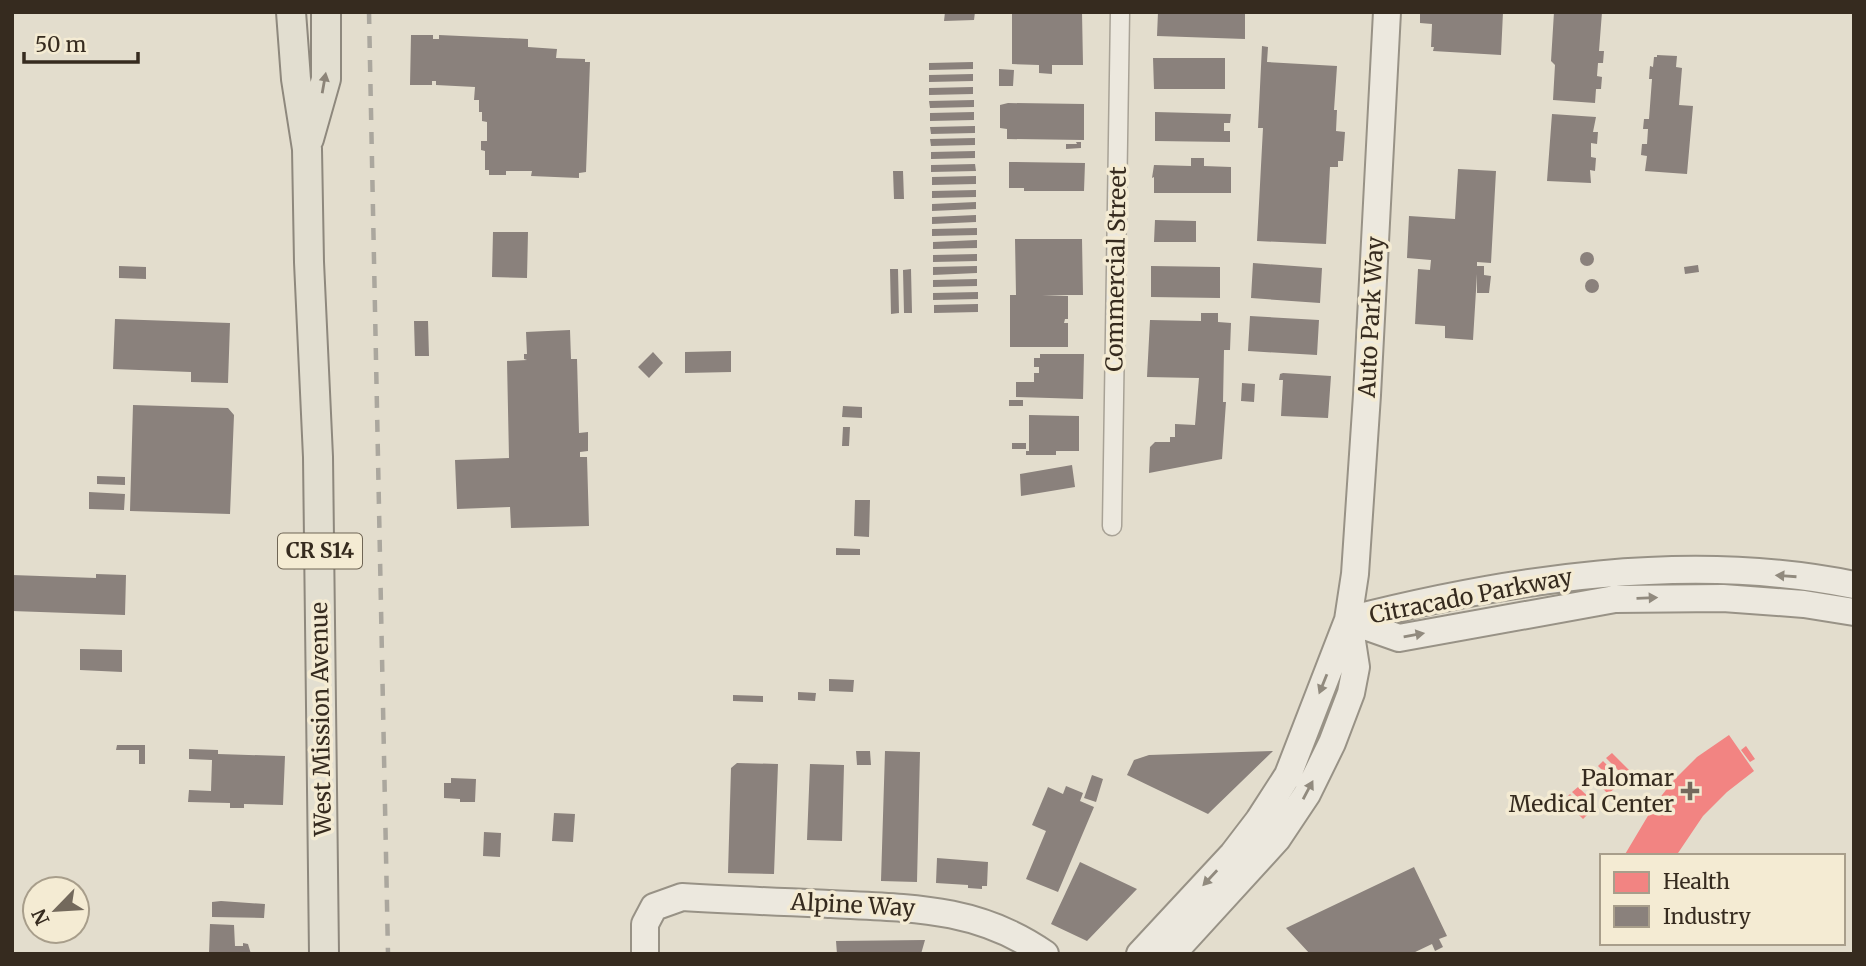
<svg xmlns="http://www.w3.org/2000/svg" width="1866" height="966" viewBox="0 0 1866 966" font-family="Merriweather,serif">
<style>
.health{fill:#f28482}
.industry{fill:#8a817c}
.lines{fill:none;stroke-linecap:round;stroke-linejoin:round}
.street-casing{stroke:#a8a296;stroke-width:21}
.secondary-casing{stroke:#989286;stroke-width:30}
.primary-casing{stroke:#8e887d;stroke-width:32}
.street{stroke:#ece8de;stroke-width:18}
.secondary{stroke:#ece8de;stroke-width:26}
.primary{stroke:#e2ded0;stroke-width:28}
.rail{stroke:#aba79e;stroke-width:4.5;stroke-dasharray:12 12;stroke-linecap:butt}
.oneway{fill:#8c8478}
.oneway2{fill:#918a7e}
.poi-dot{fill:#73695c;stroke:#f4ebd3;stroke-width:2.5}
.labels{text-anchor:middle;stroke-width:7;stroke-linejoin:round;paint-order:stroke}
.shield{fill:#f4ebd3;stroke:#6f6555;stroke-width:2}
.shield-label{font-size:21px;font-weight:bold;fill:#362b1f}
.street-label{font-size:23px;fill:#362b1f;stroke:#f4ebd3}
.poi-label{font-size:23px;fill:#362b1f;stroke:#f4ebd3;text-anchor:end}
</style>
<rect width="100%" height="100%" fill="#e3ddcd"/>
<path class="health" d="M1729,735L1754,771L1727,792L1703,816L1676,856H1624L1655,804L1673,781L1697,757Z
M1746,746L1755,759L1750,762L1741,750Z
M1612,753L1631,772L1625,777L1606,758Z
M1603,761L1622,780L1617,785L1598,766Z
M1595,769L1614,789L1608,794L1589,774Z
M1578,787L1597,805L1592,811L1572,792Z
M1570,794L1589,813L1583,819L1564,800Z"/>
<path class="industry" d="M945,12H975L974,20L944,21Z
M1012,12H1082L1083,65H1052V74L1039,73V65L1012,64Z
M1158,12H1245V39L1157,36Z
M1420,12H1503L1501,55L1433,51L1434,47H1431L1432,24L1420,23Z
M1554,12H1602L1599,51H1604L1603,63H1598L1597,76L1602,77L1601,89H1596L1595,103L1553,100L1555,65L1551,61Z
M411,35H433V39H439V35L528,39V47L557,49L556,58L585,59V62H590L586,172L579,173V178L531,176L532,171H506V175H489V170H485V151L481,150V141H487V122L482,121V112H479V100H474L475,87L436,85V81H432V85H410Z
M1262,46L1268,47L1267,62L1337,66L1334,110H1337L1336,131L1345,132L1343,161H1338V167H1330L1326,244L1257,241L1263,128H1258Z
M1657,55L1677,56L1676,67L1682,68L1679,105L1693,106L1687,174L1645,171L1647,156L1641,155L1642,144H1647L1648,129H1643L1644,119H1649L1652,79H1649L1650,66L1653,67L1654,57H1657Z
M1153,58H1225V89H1154Z
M973,62V69L929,70V63Z
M999,69L1014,70L1013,86H999Z
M973,74V81L929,82V75Z
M973,87V94L929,95V88Z
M974,100V107L930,108L929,101Z
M1008,103L1084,104V140L1007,139V129L1000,128V105Z
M974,112V120L930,121V113Z
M1155,112L1231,114L1230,123H1224V131H1230V142L1155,141Z
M1552,114L1596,117L1593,132H1598L1597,144L1591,143V157L1596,158L1595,171L1590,170L1591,183L1547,181Z
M975,126V133L931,134L930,127Z
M975,138V145L931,146L930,139Z
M1076,142H1081V148L1066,149V144H1077Z
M975,151V158L931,159V152Z
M1191,158H1204V166L1231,167V193H1154V177L1152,178L1154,165L1191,166Z
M1009,162L1085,163L1084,191H1024V188H1009Z
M975,164L976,171L931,172V165Z
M1458,169L1496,171L1491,263L1477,262V266H1484V275L1491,276L1489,293H1477V274L1473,340L1445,338V326L1415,324L1418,269L1430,270L1431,260L1407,258L1409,216L1455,219Z
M893,171H903L904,199H894Z
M976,176V184L932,185V177Z
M976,190V197L932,198V191Z
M976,202V209L932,211V204Z
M976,215V222L932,224V217Z
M1155,220L1196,221V242H1154Z
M977,228V235L932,236V229Z
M493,232H528L527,278L492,277Z
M1015,239H1082L1083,295H1042L1068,296V319H1065L1064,323H1068V347H1010V295H1016Z
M977,240V248L933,249V242Z
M1580 259a7 7 0 1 1 14 0a7 7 0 1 1-14 0Z
M977,254V261L933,262V255Z
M1253,263L1322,268L1320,303L1251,298Z
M1698,265L1699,272L1685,274L1684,267Z
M119,266L146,267V279L119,278Z
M977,266V273L933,275V267Z
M1151,266L1220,267V298L1151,297Z
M890,269H898L899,313L891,314Z
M911,269L912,313H904L903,270Z
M977,279V286L933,287V280Z
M1585 286a7 7 0 1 1 14 0a7 7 0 1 1-14 0Z
M978,292V299L933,300V293Z
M978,304V312L934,313V305Z
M1201,313H1218V322L1231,323L1230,350H1224L1223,402H1226L1222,459L1149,473L1150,447L1155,442H1170V437H1175V424L1195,425L1199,378L1147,377L1150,320L1201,321Z
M1250,316L1319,320L1317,355L1248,351Z
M115,319L230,323L228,383L191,382V372L113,369Z
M414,321H428L429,356H415Z
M570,330L571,359H577L579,433L588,432V451L580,452V457H587L589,526L511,528L510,507L457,509L455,460L509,458L507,361L527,360L524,359V354H527L526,332Z
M731,351V372L685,373V352Z
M653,352L663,363L649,378L638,367Z
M1040,354H1084L1083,399L1016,397V382H1034V373H1039V367H1034V358H1040Z
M1283,373L1331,376L1328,418L1281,416L1283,380H1279L1280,374Z
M1242,383L1255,384L1254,402L1241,401Z
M1009,400H1023V406H1009Z
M133,405L228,408L234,415L230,514L130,511Z
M843,406L862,407V418L842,417Z
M1029,415L1079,416V451H1056V455H1026V451H1029Z
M843,427H850L849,446H842Z
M1012,443H1026V449H1012Z
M1072,465L1075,487L1021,496L1020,474Z
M97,476L125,477V485L97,484Z
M89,492L125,494L124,510L89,509Z
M855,500H870L869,537L854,536Z
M836,548L860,549V555H836Z
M96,574L126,575L125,615L12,611V575L96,578Z
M80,649L122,650V672L80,670Z
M829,679L854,680L853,692L829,691Z
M798,692L816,693L815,701L798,700Z
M733,695L763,696V702L733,701Z
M117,745H145V764H139V750H116Z
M189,749L218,750V754L285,756L283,805L244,804V808H230V803L188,802L189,790L211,791L212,760L189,759Z
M856,751H870L871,765H857Z
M885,751L920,752L917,882L881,881Z
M1273,751L1208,814L1127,775L1134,760L1149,755Z
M737,763L778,764L774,874L728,873L731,768Z
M810,764L844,765L842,841L807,840Z
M1092,775L1103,779L1096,802L1084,798Z
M451,778L476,779L475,802H460V799L444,798V783H451Z
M1066,786L1083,793L1080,801L1094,807L1058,892L1026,879L1046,831L1032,825L1048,787L1063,794Z
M554,813L575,814L573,842L552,841Z
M484,832L501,833L500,857L483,856Z
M937,858L988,862L987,886H982V889L968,888V885L936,883Z
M1080,862L1137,889L1087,941L1051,924Z
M1414,867L1447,936L1439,939L1443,947L1435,951L1432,944L1411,954H1310L1286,928Z
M221,901L265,904L264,918L212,917V902Z
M210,924L234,925L235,946H243V943L248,944L251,954H209Z
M925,940L921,954H837L836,941Z"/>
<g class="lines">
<defs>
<path id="street" d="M1112,526L1120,12"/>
<path id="secondary" d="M1348,620L1399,638L1615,599L1723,598L1804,604L1854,612
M1348,620C1509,579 1689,551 1854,585
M645,954V924L654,907L682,897C732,900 782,902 831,904C910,908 978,907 1045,954
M1140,954L1233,854L1259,820L1288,775L1348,620L1355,574L1367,395L1387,12
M1172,954L1277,839L1307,794L1332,743L1351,693L1356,667L1349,622"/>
<path id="primary" d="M291,12L296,79L307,149L309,262L318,457L324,954
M309,139L326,79V12"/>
</defs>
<use href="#street" class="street-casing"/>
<use href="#secondary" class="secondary-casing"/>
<use href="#primary" class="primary-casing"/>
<use href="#street" class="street"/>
<use href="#secondary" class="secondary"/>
<use href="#primary" class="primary"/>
<path class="rail" d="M369,12L388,954"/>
</g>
<defs><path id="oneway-solid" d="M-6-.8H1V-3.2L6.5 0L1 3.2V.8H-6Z" transform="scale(1.75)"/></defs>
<use class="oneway" href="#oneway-solid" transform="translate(324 83) rotate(-80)"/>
<g class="oneway2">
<use href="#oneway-solid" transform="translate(1786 576) rotate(-176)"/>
<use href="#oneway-solid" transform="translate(1647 598) rotate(-2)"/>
<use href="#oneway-solid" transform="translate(1414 635) rotate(-10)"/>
<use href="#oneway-solid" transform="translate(1323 684) rotate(112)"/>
<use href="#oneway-solid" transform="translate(1308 790) rotate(-62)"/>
<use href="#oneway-solid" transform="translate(1210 878) rotate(133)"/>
</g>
<path class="poi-dot" d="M1686.5 780.5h7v7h7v7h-7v7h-7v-7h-7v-7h7z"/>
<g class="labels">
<rect class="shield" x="278" y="533.5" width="84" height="35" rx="5"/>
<g class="shield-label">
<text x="320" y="558">CR S14</text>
</g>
<g class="street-label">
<text transform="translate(1116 269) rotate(-89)" y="8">Commercial Street</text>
<text transform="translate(1371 317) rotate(-87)" y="8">Auto Park Way</text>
<text transform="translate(1471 596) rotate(-11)" y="8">Citracado Parkway</text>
<text transform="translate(321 719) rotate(-91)" y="8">West Mission Avenue</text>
<text transform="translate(853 905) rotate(3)" y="8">Alpine Way</text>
</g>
<g class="poi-label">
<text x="1674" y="786">Palomar<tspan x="1674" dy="26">Medical Center</tspan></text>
</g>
</g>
<rect width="1866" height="966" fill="none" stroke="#362b1f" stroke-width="28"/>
<rect x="1600" y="854" width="245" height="91" fill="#f4ebd3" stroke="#a89e8b" stroke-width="2"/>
<rect x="1614" y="872" width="35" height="21" fill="#f28482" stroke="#a89e8b" stroke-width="2"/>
<text x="1663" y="889" font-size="21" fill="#362b1f">Health</text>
<rect x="1614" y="906" width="35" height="21" fill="#8a817c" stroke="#a89e8b" stroke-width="2"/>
<text x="1663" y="924" font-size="21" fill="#362b1f">Industry</text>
<g transform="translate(56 910) rotate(245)"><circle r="33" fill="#f4ebd3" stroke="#a89e8b" stroke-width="2"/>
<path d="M0-5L12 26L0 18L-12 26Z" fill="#73695c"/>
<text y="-10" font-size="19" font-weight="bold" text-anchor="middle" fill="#362b1f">N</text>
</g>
<path d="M24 52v10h114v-10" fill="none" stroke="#362b1f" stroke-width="3.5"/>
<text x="35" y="52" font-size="21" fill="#362b1f" stroke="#f4ebd3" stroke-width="5" paint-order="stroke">50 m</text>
</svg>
